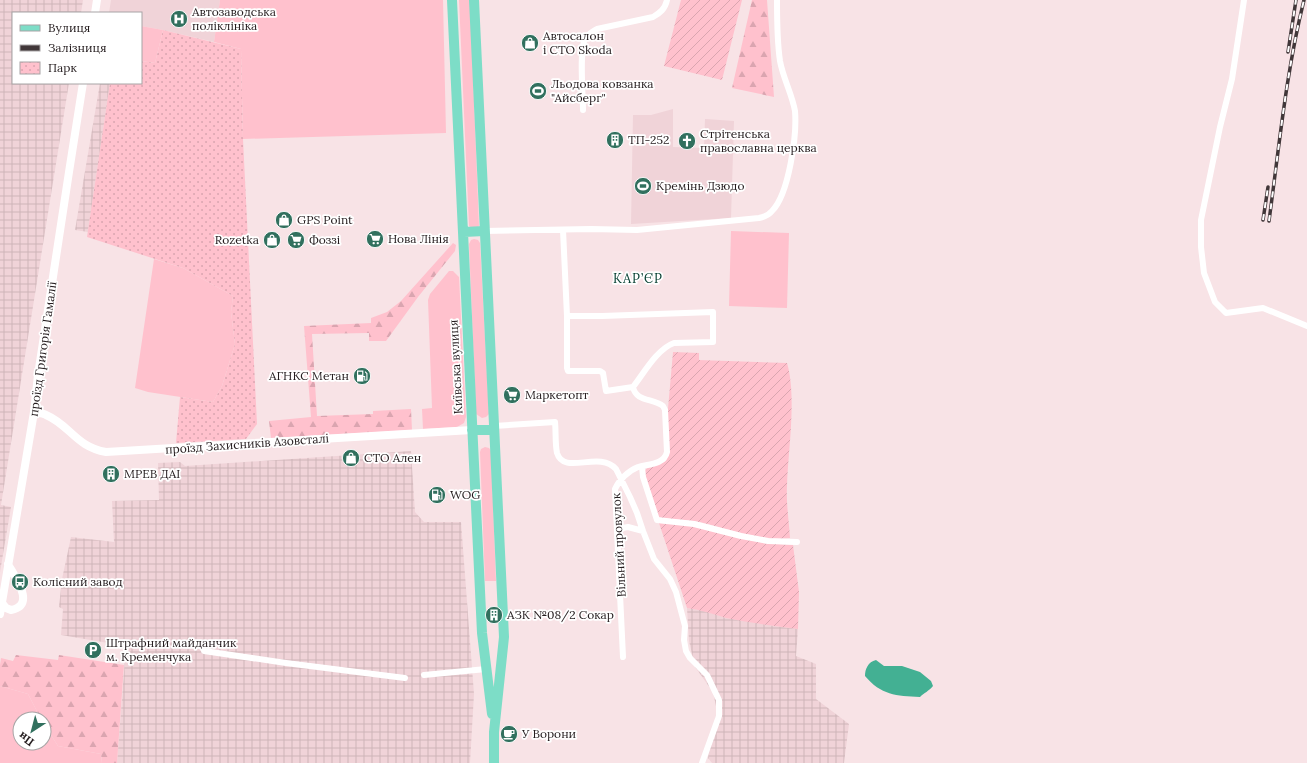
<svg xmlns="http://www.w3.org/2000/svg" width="1307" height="763" viewBox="0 0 1307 763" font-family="Lora,serif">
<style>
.built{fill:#f0d3d8}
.industrial{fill:url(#industrial-grid)}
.grass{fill:#ffc1cd}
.forest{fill:url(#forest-firs)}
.park{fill:url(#park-dots)}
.garden{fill:url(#garden-furrows)}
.water{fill:#43b093}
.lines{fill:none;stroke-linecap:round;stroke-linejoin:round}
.minor{stroke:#fff;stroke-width:6}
.tertiary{stroke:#fff;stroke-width:8}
.primary{stroke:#7dddc7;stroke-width:10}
.rail-casing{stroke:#413739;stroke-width:3.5}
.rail{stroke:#fff;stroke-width:2;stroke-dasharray:6;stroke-linecap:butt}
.labels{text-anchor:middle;stroke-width:3.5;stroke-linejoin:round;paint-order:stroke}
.poi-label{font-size:12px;fill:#241c1e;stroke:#fff;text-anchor:start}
.street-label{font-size:12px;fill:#241c1e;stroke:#fff}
.neighbourhood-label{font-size:13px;letter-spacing:1px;fill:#074032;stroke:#fff}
</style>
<defs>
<pattern id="industrial-grid" width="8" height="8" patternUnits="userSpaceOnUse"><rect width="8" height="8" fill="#f0d3d8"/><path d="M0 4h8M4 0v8" fill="none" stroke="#ceb5b9"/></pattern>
<pattern id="forest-firs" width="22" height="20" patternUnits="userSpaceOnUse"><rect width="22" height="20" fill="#ffc1cd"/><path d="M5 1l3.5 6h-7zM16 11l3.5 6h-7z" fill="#daa5b0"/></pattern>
<pattern id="park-dots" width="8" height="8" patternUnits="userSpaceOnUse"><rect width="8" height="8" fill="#ffc1cd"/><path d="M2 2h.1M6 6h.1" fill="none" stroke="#daa5b0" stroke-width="1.8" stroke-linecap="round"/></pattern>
<pattern id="garden-furrows" width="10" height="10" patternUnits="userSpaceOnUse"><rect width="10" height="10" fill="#ffc1cd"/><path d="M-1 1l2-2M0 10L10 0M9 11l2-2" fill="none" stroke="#daa5b0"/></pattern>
</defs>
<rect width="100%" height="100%" fill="#f8e3e6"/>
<path class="built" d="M111,0H220L214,42L163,30L141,26V13H109Z
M673,109V147L704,148L705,119L734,121L731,218L631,224L633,115H651Z"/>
<path class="industrial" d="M0,0H83L81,13H13V83H69L1,505L11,507L0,572Z
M100,83H110L88,232L75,230Z
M411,451L415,512L424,522H461L474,694L470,763H117L126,646L61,635L63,609L59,607L62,579L71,537L114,542L112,501L159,500L158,463L180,462L185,466Z
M687,608L701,610L727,618L775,626L798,629L796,656L816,664V699L849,724L844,763H712L708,758L717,711L713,692L695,667L689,641Z"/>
<path class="grass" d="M220,0H443L446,133L243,139L241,49L214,42Z
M459,0H470L479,226C477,228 472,228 469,226Z
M141,26L163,30L155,63L141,61Z
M731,231L789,233L787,308L729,306Z
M474,239L478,240L480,243L489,414L486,417L482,418L476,414L469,244L471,240Z
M154,259L183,268L233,296L231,312L235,344L222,386L213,402L148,392L135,388Z
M449,271H453L459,277L466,417L464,423L457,427L423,429L422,409L432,408L428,300L430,294Z
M485,447L489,448L491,451L496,581H485L480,452L481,449Z
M0,686L28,694L41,719H20V743H44V724L58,746L101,754L102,763H0Z"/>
<path class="forest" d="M752,0H767L774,97L732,88Z
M453,243L456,245L455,251L418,297L386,341H369V333L312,334L317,416L373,414V411L411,409L412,430L271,438L269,421L311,417L304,326L371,323V318L387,312L401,301Z
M16,655L58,660L59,655L124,665L117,763H102L101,754L58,746L44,724V719H41L28,694L0,686V665L1,658L13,661Z"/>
<path class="park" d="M163,30L241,49L243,139L257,424L246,439L176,443L180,397L213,402L222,386L235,344L231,312L233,296L183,268L87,237L110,83H141V61L155,63Z"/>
<path class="garden" d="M681,0H742L722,80L664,66Z
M673,352L699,353V360L787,363C797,397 788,450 787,486C786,503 789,521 790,538C757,542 726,527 694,521C682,519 669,520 657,517L644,471C649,465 659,465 666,461L667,456V420Z
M659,523L682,524L764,543L793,545L799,592L798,629C774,626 750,623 726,618C713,614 701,610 687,608Z"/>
<path class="water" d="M876,660L884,666H902L920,672L931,681L933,686C929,691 924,693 920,697C896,696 881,695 865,676C865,669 868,662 876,660Z"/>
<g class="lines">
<path class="minor" d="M1244,0L1232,79L1220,127L1201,220V247L1204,273L1215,302L1226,313L1263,308L1307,326
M583,110C583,95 579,50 585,39C588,34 592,32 597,29L653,17C660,13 665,9 667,0
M563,230L567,316H602L713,312V342L674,343C657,349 644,373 633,387L606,391L603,373L600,371H568L567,368V316
M484,231L591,229L637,230L759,218C764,217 769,215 772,211C789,194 797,135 795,111C792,94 783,78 780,61C777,41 777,21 777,0
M494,426L555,422C556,431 555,444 557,453C564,476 599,450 616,469L630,497L637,513L643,531L654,559L670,579L676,592L685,626L684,640L686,651L690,658L707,675L719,700V716L702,763
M642,466L643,477L657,520L694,524L741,536L768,541L797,542
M617,529L628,527L643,531
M204,651L286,663L405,678
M623,657L615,489C619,480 628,471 638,467C648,464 664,465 667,452L665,410L663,406C653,398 636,402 633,387
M424,675L486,669"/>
<path class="tertiary" d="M95,13L97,0
M34,412C38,413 43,413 46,415C70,425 76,447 106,452L472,430
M2,603L6,608L11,610C37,605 14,576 8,564
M0,614L34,412L38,375L69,172L83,83"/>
<path class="primary" d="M452,0L482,633L492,714
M474,0L504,637L494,732V763
M464,232L484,231
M472,430H494"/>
<defs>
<path id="rail" d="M1288,52L1296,0
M1263,220L1268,187
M1269,221C1279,148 1286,72 1304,0"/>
</defs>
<use href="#rail" class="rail-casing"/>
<use href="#rail" class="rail"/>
</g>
<defs>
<symbol id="hospital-disc" viewBox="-11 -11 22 22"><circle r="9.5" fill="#31705e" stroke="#fff"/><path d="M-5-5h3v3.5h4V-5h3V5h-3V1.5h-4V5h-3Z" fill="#fff"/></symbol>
<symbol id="shop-disc" viewBox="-11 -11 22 22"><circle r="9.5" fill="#31705e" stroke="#fff"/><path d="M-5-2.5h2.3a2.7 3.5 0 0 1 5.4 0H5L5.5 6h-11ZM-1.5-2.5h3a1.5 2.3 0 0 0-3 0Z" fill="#fff"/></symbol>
<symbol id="stadium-disc" viewBox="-11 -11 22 22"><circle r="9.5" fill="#31705e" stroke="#fff"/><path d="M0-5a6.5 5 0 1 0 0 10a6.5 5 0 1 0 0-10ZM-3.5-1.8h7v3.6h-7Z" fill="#fff"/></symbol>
<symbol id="building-disc" viewBox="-11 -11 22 22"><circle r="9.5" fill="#31705e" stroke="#fff"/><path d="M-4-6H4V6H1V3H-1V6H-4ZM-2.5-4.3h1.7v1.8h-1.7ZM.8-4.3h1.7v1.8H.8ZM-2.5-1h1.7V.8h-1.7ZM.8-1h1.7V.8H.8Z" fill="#fff"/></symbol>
<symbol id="church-disc" viewBox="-11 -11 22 22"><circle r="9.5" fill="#31705e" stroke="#fff"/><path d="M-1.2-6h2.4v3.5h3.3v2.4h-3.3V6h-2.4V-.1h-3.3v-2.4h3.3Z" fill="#fff"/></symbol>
<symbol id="supermarket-disc" viewBox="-11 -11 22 22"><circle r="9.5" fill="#31705e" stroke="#fff"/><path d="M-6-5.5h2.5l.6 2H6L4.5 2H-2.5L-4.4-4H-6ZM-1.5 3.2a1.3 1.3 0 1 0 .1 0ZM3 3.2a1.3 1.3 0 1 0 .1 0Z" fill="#fff"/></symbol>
<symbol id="fuel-disc" viewBox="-11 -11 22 22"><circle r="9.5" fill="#31705e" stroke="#fff"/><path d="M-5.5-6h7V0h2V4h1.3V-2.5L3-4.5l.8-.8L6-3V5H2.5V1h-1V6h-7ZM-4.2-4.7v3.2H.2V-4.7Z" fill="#fff"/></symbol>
<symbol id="bus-disc" viewBox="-11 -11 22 22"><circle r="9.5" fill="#31705e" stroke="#fff"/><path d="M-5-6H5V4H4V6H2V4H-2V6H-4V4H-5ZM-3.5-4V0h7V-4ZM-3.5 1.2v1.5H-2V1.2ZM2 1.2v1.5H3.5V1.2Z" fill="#fff"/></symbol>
<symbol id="parking-disc" viewBox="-11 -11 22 22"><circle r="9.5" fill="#31705e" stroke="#fff"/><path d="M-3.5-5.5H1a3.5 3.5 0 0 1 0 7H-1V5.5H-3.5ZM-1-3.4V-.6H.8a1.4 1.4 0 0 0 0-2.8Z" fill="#fff"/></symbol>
<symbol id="cafe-disc" viewBox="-11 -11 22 22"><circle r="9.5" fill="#31705e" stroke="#fff"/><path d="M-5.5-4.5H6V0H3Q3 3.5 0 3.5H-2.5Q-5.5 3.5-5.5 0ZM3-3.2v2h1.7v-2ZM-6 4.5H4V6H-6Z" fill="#fff"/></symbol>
</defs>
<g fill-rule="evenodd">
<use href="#hospital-disc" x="169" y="9" width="20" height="20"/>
<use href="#shop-disc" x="520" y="33" width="20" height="20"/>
<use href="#stadium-disc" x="528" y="81" width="20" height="20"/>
<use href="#building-disc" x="605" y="130" width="20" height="20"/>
<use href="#church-disc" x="677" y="131" width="20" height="20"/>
<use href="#stadium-disc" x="633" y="176" width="20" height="20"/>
<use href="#shop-disc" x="274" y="210" width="20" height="20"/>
<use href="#supermarket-disc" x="365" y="229" width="20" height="20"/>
<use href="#shop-disc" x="262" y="230" width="20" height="20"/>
<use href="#supermarket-disc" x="286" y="230" width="20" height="20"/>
<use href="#fuel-disc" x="352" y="366" width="20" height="20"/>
<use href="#supermarket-disc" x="502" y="385" width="20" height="20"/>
<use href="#shop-disc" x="341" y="448" width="20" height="20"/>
<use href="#building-disc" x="101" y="464" width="20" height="20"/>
<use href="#fuel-disc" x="427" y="485" width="20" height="20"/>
<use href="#bus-disc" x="10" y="572" width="20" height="20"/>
<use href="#building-disc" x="484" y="605" width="20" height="20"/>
<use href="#parking-disc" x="83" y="640" width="20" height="20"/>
<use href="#cafe-disc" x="499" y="724" width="20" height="20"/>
</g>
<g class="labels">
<g class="poi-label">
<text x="192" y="16">Автозаводська<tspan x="192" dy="14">поліклініка</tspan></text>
<text x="543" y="40">Автосалон<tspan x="543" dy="14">і СТО Skoda</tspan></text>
<text x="551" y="88">Льодова ковзанка<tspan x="551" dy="14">"Айсберг"</tspan></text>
<text x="700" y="138">Стрітенська<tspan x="700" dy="14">православна церква</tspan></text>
<text x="628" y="144">ТП-252</text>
<text x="656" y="190">Кремінь Дзюдо</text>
<text x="297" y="224">GPS Point</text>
<text x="388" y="243">Нова Лінія</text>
<text x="259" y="244" text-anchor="end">Rozetka</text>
<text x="309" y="244">Фоззі</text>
<text x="349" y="380" text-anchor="end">АГНКС Метан</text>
<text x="525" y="399">Маркетопт</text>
<text x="364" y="462">СТО Ален</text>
<text x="124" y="478">МРЕВ ДАІ</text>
<text x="450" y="499">WOG</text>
<text x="33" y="586">Колісний завод</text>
<text x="507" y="619">АЗК №08/2 Сокар</text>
<text x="106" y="647">Штрафний майданчик<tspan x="106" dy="14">м. Кременчука</tspan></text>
<text x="522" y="738">У Ворони</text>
</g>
<g class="street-label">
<text transform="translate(43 349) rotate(-82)" y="4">проїзд Григорія Гамалії</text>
<text transform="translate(456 367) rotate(-93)" y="4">Київська вулиця</text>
<text transform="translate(247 444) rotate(-4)" y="4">проїзд Захисників Азовсталі</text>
<text transform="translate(619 545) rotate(-93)" y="4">Вільний провулок</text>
</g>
<g class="neighbourhood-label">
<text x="638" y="283">КАР’ЄР</text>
</g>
</g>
<rect x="12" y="12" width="130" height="72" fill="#ffffff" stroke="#a7a4a5"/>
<rect x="20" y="25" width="20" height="6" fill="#7dddc7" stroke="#a7a4a5"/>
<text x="48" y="32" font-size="12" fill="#241c1e">Вулиця</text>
<rect x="20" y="45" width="20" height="6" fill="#413739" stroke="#a7a4a5"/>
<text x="48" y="52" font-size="12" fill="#241c1e">Залізниця</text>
<rect x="20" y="62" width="20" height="12" fill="url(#park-dots)" stroke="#a7a4a5"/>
<text x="48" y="72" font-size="12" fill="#241c1e">Парк</text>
<g transform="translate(32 731) rotate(216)"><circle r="19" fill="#ffffff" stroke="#a7a4a5"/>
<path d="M0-3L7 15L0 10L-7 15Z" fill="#31705e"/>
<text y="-6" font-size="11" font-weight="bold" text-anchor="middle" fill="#241c1e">Пн</text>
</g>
</svg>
